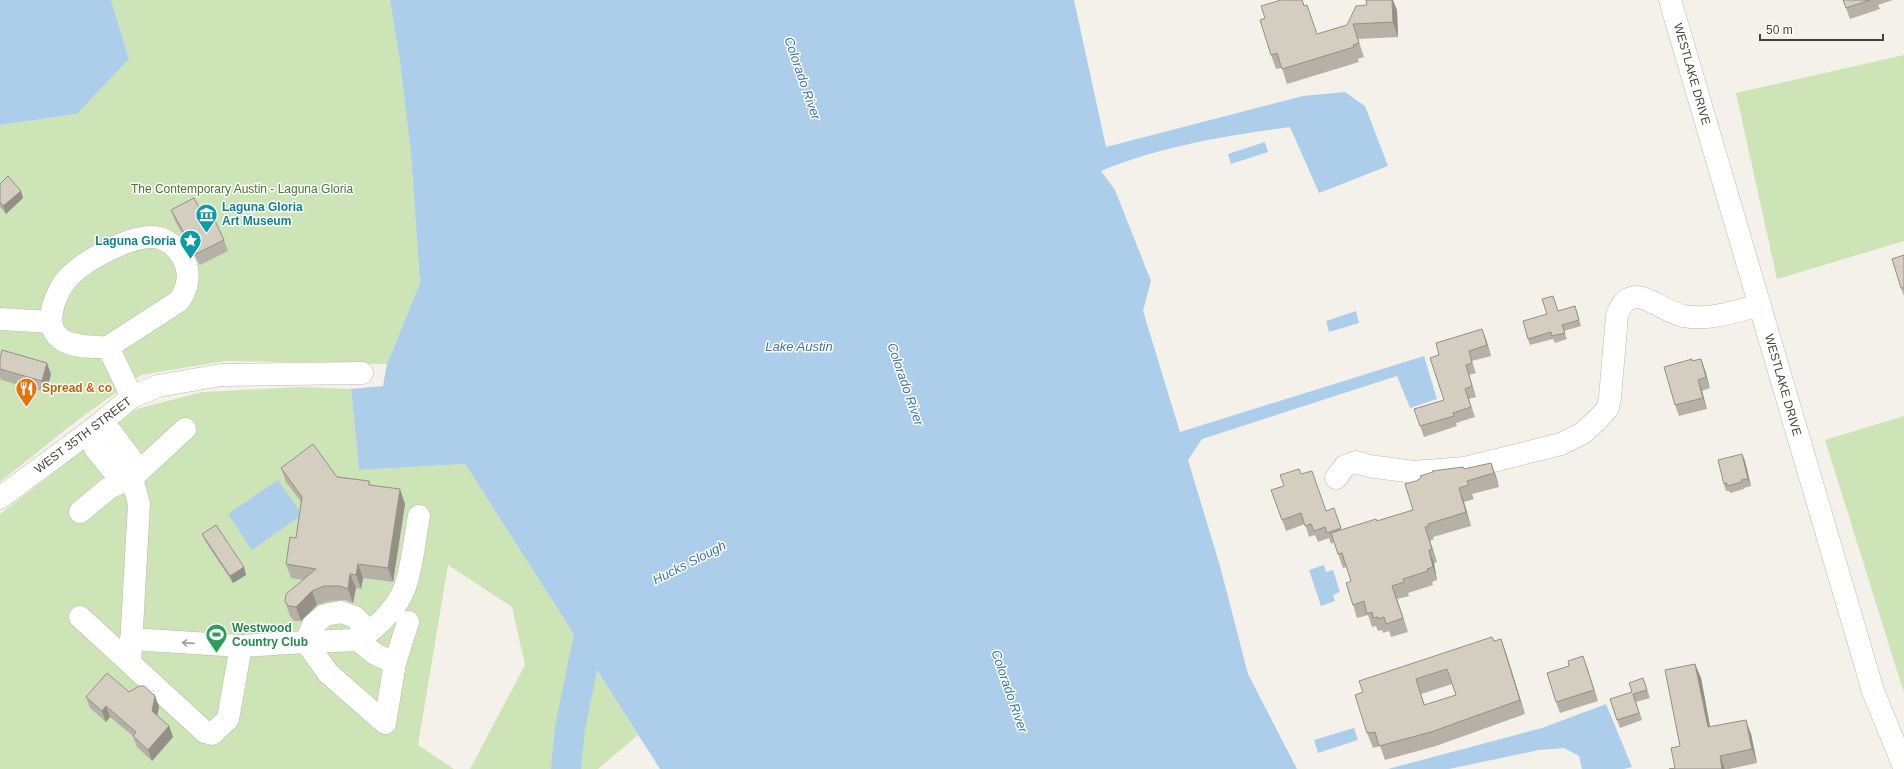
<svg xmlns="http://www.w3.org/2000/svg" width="1904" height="769" viewBox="0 0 1904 769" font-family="Arial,sans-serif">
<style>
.green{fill:#cde4b7}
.water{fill:#adceea}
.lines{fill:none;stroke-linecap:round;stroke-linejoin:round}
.river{stroke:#adceea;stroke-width:30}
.minor-casing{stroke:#beb9ae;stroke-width:23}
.minor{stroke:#fff;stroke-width:22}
.wall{fill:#b6b1a6;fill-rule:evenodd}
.shaded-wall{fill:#949087}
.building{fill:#d4cec1;stroke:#949087;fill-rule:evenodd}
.oneway{stroke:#a3a09c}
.labels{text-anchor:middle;stroke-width:3;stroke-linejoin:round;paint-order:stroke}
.street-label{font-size:12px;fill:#474239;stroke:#fff}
.park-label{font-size:12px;fill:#477431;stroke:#fff}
.culture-label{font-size:12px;font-weight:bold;fill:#0d838f;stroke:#fff;text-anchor:start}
.food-label{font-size:12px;font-weight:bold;fill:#c56008;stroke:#fff;text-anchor:start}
.leisure-label{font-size:12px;font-weight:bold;fill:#27864d;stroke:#fff;text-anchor:start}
.water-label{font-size:13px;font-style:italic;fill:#3c75a9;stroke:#fff}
</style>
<rect width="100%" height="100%" fill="#f4f1ea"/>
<path class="green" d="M111,0H390L400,62L411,155L420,283L387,364L225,361L141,375L79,419L0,482V125L77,114L129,59Z
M1904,55V241L1777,279L1736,93Z
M302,387L351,389L359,470L465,464L638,735L598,769H470L525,665L512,607L448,565L418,745L454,769H0V514L137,409L202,392Z
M1904,416V693L1825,440Z"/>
<path class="water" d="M0,0H111L129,59L77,114L0,125Z
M390,0H1074L1106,147L1303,96L1345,92L1365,106L1388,166L1319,193L1290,127C1226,136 1161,146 1101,171L1115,190L1151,281L1143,311L1180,432L1424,356L1437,399L1410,408L1397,376L1202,439L1188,460L1220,566L1248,674L1297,769H660L465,464L359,470L351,389L383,386L387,364L420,283L411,155L400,62Z
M1265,142L1268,152L1231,164L1228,154Z
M1356,311L1359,323L1329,332L1326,321Z
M278,480L302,515L252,550L228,514Z
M1324,565L1326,572L1333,570L1340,592L1333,595L1335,601L1321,606L1309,570Z
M1606,704L1632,767L1624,769H1582L1579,756L1564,748L1539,750L1449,769H1388L1542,728Z
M1354,728L1358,740L1318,753L1314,740Z"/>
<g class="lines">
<path class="river" d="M566,769L570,728L591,625L598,613"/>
<defs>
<path id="minor" d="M1670,0L1873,691L1904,767
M0,319L51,322
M108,347C77,348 41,345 54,303C58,293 62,283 71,275C86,260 130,236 152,237C165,237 177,247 183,258C191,272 188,288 179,301L108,347L132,397
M93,429L111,432L134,463L132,478L117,475L95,448Z
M1336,478L1345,466L1356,462L1369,466L1413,472L1465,468L1561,444L1583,433L1599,418L1608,408L1610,397L1617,316C1620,306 1625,297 1638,297C1650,298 1670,314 1684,316C1709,321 1736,311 1760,305
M0,498L93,429L132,397L158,386L221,375L362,373
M80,512L109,488L132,478L185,429
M80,617L205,732L212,734L228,719L241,646L306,642L328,673L385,723L395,663L375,654L358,640C377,627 397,609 405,587C412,568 415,537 419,516
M131,639L241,646
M358,640L306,642L313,625L325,615L341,612L355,617L369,632
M130,663L139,504L132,478
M395,663L408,622"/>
</defs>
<use href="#minor" class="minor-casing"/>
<use href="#minor" class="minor"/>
</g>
<path class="wall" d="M1281,0H1302L1317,34L1397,10L1398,37L1358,39L1364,57L1358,59L1359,62L1287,84L1282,68L1276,69L1271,55L1265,18Z
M1843,0H1893L1878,5L1880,9L1850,19Z
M0,184L21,191L23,198L6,214L0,207Z
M171,210L203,216L224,240L228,251L200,265L175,221Z
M1904,255V296L1901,288Z
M1575,306L1581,326L1564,331L1567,339L1555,343L1553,339L1530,345L1528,339L1558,311Z
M1486,339L1491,356L1472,361L1476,373L1469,375L1476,397L1469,399L1475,417L1456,423L1457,426L1424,437L1420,426L1444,400L1430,358Z
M0,359L51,374L46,392L1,380L0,376Z
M1701,359L1705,370L1710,388L1702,391L1707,409L1679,416L1675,405L1693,361Z
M1742,454L1745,461L1751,486L1744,488V489L1730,493L1729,491H1726L1724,484Z
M1491,463L1496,476L1499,487L1472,494L1474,499L1464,502L1471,526L1433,537L1434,539L1430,541L1437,562L1434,563L1437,580L1432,582L1433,585L1408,593L1409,596L1397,599L1408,632L1391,637L1389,631L1383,633L1382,630L1378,631L1376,626L1372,627L1368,615L1357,618L1353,605L1351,581L1347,567L1343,568L1334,542L1331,544L1329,538L1318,542L1315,535L1309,537L1305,524L1286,531L1271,490L1284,486L1301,474L1326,511L1334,508L1341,530L1377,521L1413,510L1464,469Z
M281,468L369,481L371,485L405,504L393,582L363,578L361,589L356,588L353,603L345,600L330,601L317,605L301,621H294L290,616L285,602L303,580L291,578L286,564L296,538L302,503L286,482Z
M202,534L244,567L246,575L233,583L205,541Z
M1501,639L1506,653L1525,714L1436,746L1385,760L1380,746L1373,748L1367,733L1363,692ZM1452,684L1456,695L1425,705L1421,694Z
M1583,656L1598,701L1560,713L1556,702L1569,666Z
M1695,664L1701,678L1710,727L1751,734L1757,763L1729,769H1669L1675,768L1680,746Z
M1643,678L1650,698L1636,702L1642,720L1620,728L1617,720Z
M129,692L155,696L159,707L157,716L169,726L173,737L152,761L137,747L133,736L110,717L106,722L90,708L86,697Z"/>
<path class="shaded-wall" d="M1392,0H1393L1397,10L1398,37L1393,22Z
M21,191L23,198L6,214L3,206Z
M1482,329L1486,339L1491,356L1487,345Z
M1701,359L1705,370L1710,388L1706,377Z
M47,363L51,374L46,392L42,381Z
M1466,365L1469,375L1476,397L1472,386Z
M1698,380L1702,391L1707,409L1703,398Z
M1742,454L1745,461L1751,486L1748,479Z
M1491,463L1496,476L1499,487L1494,473Z
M1459,488L1464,502L1471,526L1466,512Z
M400,489L405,504L393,582L388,568Z
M1425,527L1430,541L1437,562L1432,549Z
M1429,550L1434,563L1437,580L1433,567Z
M358,564L363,578L361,589L356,575Z
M244,567L246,575L233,583L230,576Z
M350,574L356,588L353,603L348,589Z
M1392,586L1397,599L1408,632L1403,618Z
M312,591L317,605L301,621L296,607Z
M1501,639L1506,653L1525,714L1520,700Z
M1583,656L1587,667L1598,701L1594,690Z
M1695,664L1701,678L1713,742L1708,727Z
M155,696L159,707L156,722L152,711Z
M106,706L110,717L106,722L102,711Z
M1746,720L1751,734L1757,763L1752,749Z
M169,726L173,737L152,761L148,750Z
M1720,756L1725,769H1722Z"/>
<path class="building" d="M1281,0H1302L1304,6L1307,5L1317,34L1347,25L1356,6L1367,5L1366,0H1392L1393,22L1353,24L1359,43L1353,45L1354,47L1282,69L1277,53L1271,55L1260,20L1265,18L1261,6Z
M1843,0H1870L1846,8Z
M8,176L21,191L3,206L0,202V184Z
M194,198L203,216L211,212L224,240L196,254L171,210Z
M1904,255V288H1901L1892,259Z
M1553,296L1558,311L1575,306L1579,320L1562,325L1565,333L1552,336L1551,332L1528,339L1523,321L1547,314L1542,299Z
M1482,329L1487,345L1469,351L1472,363L1466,365L1472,386L1465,389L1471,407L1453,413L1454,416L1420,426L1414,409L1444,400L1430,358L1439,355L1436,343Z
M2,350L47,363L42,381L0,369V359Z
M1692,359V361L1701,359L1706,377L1698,380L1703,398L1675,405L1664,367Z
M313,444L337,477L369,481V485L400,489L388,568L358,564L356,575L350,574L348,589L340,586H324L312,591L296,607L289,606L285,602L286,594L316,569L286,564L290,537L296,538L302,497L281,468Z
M1742,454L1748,479L1741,480L1742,482L1727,486V483L1724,484L1718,460Z
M1491,463L1494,473L1467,481L1469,485L1459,488L1466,512L1428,524L1429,526L1425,527L1432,549L1429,550L1433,567L1427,569L1428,571L1403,579L1404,582L1392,586L1403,618L1386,624L1384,617L1378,619V617L1373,618L1372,612L1367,614L1364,601L1353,605L1346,583L1351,581L1342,553L1338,554L1331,533L1376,519L1377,521L1413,510L1405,484L1416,481L1421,478L1420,476L1433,472L1432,471L1463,467L1464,469Z
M1299,469L1301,474L1312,471L1326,511L1334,508L1341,528L1327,533L1325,527L1314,531L1311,524L1305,526L1301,513L1282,520L1271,490L1284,486L1280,475Z
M216,525L244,567L230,576L202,534Z
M1492,637L1494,641L1501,639L1520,700L1431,732L1379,746L1375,732L1367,733L1355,695L1363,692L1359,681ZM1447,669L1456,695L1424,705L1416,679Z
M1583,656L1594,690L1556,702L1547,673L1569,666L1568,661Z
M1695,664L1708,727L1746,720L1752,749L1720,756L1722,769H1669L1675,768L1671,748L1680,746L1665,670Z
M107,673L129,692L139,686H144L155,696L152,711L169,726L148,750L133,736L136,732L106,706L102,711L86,697Z
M1643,678L1647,690L1633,694L1639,713L1617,720L1610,699L1632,692L1629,683Z"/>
<defs><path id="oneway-shaft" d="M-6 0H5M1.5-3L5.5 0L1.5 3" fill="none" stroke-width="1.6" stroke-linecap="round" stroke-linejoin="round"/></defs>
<use class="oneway" href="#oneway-shaft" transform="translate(188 643) rotate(-176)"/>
<defs>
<symbol id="museum-pin" viewBox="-11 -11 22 30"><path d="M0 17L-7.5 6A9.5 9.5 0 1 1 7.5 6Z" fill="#0f9aa8" stroke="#fff"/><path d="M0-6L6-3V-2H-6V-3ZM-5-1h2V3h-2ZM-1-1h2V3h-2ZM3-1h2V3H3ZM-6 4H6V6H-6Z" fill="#fff"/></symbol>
<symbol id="sight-pin" viewBox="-11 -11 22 30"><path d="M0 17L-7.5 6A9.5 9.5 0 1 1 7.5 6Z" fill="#0f9aa8" stroke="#fff"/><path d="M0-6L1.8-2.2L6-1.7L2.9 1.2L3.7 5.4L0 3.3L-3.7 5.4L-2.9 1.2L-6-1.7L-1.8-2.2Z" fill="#fff"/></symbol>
<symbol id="restaurant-pin" viewBox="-11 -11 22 30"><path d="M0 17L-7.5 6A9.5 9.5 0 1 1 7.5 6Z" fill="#e8710a" stroke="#fff"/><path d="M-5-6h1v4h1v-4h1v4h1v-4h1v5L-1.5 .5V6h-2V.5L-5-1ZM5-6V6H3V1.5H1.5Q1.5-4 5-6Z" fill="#fff"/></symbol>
<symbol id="stadium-pin" viewBox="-11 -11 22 30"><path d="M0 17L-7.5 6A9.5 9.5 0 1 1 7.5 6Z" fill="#2e9e5b" stroke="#fff"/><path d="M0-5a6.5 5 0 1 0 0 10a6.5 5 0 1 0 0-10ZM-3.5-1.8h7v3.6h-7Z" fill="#fff"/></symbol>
</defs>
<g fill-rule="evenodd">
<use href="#museum-pin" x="194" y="202" width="25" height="34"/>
<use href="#sight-pin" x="178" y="228" width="25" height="34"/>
<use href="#restaurant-pin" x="14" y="376" width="25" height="34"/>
<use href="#stadium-pin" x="204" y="622" width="25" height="34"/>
</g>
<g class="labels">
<g class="street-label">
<text transform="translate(1692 74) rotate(74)" y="4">WESTLAKE DRIVE</text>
<text transform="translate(1783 385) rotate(74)" y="4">WESTLAKE DRIVE</text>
<text transform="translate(83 435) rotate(-37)" y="4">WEST 35TH STREET</text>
</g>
<g class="park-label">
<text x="242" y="193">The Contemporary Austin - Laguna Gloria</text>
</g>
<g class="culture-label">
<text x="222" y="211">Laguna Gloria<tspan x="222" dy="14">Art Museum</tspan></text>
<text x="176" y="245" text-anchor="end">Laguna Gloria</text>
</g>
<g class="food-label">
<text x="42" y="392">Spread &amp; co</text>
</g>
<g class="leisure-label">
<text x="232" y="632">Westwood<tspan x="232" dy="14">Country Club</tspan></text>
</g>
<g class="water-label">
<text transform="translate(803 78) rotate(71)" y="5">Colorado River</text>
<text x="799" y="351">Lake Austin</text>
<text transform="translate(906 384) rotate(71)" y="5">Colorado River</text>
<text transform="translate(689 562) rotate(-27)" y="5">Hucks Slough</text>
<text transform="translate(1010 691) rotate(71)" y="5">Colorado River</text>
</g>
</g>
<path d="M1760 34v6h123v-6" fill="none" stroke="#474239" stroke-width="2"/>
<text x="1766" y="34" font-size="12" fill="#474239" stroke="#ffffff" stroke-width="3" paint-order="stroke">50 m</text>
</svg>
